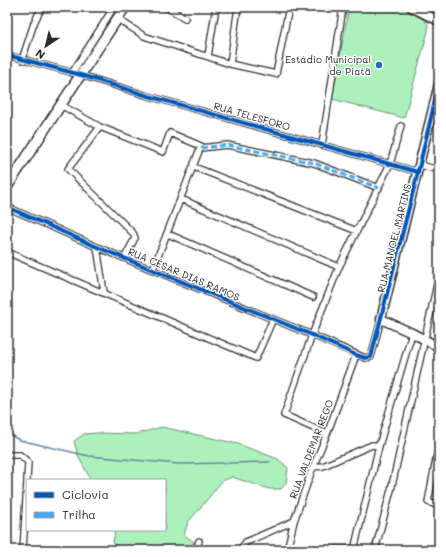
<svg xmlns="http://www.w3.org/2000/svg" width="446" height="557" viewBox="0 0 446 557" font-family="Mali,sans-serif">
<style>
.green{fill:#acf1bc;stroke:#6c8e74}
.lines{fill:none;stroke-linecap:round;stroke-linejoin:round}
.stream{stroke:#65849d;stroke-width:1.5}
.street-casing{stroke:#2b2b2b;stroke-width:8}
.secondary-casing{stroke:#2b2b2b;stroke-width:11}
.primary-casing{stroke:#2b2b2b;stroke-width:12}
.street{stroke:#fff;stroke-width:5.5}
.secondary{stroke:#fff;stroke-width:8}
.primary{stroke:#fff;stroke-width:9}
.quiet{stroke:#3fa9f5;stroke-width:3;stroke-dasharray:6 3;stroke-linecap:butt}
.cycleway-casing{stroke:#fff;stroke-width:6}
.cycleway{stroke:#0057b8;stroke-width:4}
.poi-dot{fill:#1f6fb2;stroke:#fff;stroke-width:1.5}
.labels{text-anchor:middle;stroke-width:3;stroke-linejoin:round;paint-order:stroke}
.poi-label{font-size:10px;fill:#2b2b2b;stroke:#fff;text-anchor:end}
.street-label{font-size:10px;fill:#2b2b2b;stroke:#fff}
</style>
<rect width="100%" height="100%" fill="#fff"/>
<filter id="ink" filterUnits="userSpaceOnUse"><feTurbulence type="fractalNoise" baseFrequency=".025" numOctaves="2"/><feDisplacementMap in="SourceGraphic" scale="8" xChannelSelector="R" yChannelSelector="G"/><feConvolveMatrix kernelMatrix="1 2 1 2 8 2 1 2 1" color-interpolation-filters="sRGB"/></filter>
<g filter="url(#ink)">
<path class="green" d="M349,7H402L426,21L428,25V31L404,118L332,99Z
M162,427L238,444L278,459L288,468L286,483L281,489H269L232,477L222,481L201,507L188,522L184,535L194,542L189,550H123L113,543L115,530H165V480H91L79,458L74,441L84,434L96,433L136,434Z"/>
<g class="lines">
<path class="stream" d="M7,433L19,440L89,456L179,464L270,462"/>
<defs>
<path id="street" d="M166,7L185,18
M238,7L230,64L276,74L289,7
M118,19L144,36L230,64
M7,55L81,75L145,95L418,172
M208,56L216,7
M22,60L34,23L42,7
M72,73L114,7
M61,105L100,127L163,152L170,133L201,146L153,269
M100,127L68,169L133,233L135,238L125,257
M322,145L343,7
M201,148L227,145L314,163L379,188
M420,165L439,170
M194,167L357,231
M181,199L339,267
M7,207L97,247L312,335L365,358L371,357L381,319
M168,234L313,297
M97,247L104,292
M7,252L256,358L273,319
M327,434L284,415L312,335L339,267L390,164L401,126
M439,444L428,502L439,506
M7,455H20L28,462L27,480
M313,467L323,466L372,445L379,446
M23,550L27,482
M196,550L199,541
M240,550L246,542L294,521
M287,550L294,521L313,467L327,434L356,355
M329,550L354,549
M354,550L379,446L412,333
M375,550L391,490L439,275"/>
<path id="secondary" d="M411,7L439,21
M439,84L381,319L412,333L439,347"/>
<path id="primary" d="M7,187L125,7"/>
</defs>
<use href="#street" class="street-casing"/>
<use href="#secondary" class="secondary-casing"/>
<use href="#primary" class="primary-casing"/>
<use href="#street" class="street"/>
<use href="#secondary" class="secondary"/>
<use href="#primary" class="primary"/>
<path class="quiet" d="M201,148L227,145L314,163L379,188"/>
<defs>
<path id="cycleway" d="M7,55L81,75L145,95L418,172
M7,207L97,247L312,335L356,355L365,358L371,357L418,172L439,84"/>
</defs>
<use href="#cycleway" class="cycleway-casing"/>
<use href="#cycleway" class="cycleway"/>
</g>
</g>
<circle class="poi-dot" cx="379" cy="65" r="4"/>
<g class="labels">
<g class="poi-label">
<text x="371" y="63">Estádio Municipal<tspan x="371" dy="12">de Piatã</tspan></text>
</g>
<g class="street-label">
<text transform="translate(252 116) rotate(16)" y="4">RUA TELESFORO</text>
<text transform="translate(394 238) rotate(-76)" y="4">RUA MANOEL MARTINS</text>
<text transform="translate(184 274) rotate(23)" y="4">RUA CÉSAR DIAS RAMOS</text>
<text transform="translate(311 449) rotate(-69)" y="4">RUA VALDEMAR REGO</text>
</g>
</g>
<rect width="446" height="557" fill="none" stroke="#fff" stroke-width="24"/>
<rect x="12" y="12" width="422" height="533" fill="none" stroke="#2b2b2b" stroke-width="1.5" filter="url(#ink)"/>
<rect x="26" y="479" width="140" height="52" fill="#ffffff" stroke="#aaaaaa"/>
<rect x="34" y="492" width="20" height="6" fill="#0057b8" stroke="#aaaaaa"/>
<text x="62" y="499" font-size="12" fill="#2b2b2b">Ciclovia</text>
<rect x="34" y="512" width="20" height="6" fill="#3fa9f5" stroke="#aaaaaa"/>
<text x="62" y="519" font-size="12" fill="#2b2b2b">Trilha</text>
<g transform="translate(46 46) rotate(215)" stroke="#ffffff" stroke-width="3" paint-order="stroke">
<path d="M0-3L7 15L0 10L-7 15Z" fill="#2b2b2b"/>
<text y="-6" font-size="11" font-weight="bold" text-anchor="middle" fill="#2b2b2b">N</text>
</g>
</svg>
